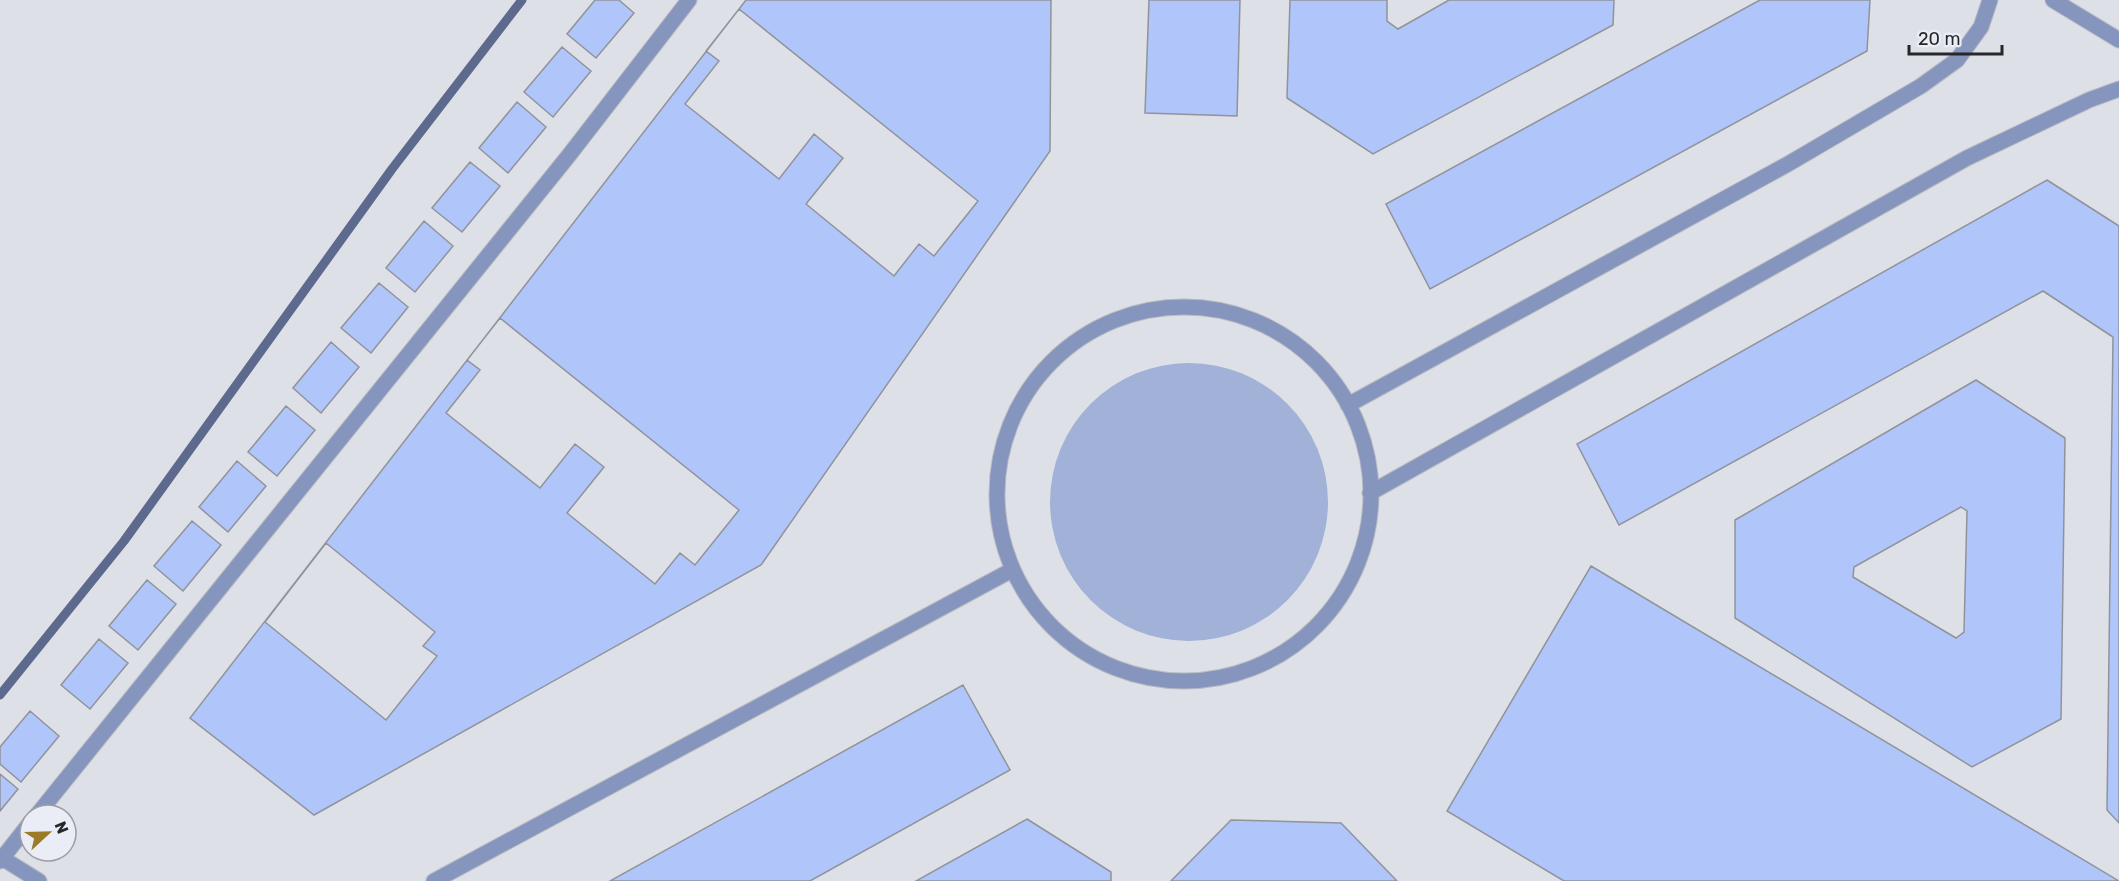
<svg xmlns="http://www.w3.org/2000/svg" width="2119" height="881" viewBox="0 0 2119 881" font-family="Rubik,sans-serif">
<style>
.green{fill:#a1b1d7}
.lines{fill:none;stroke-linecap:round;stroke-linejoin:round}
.stream{stroke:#5d6a8d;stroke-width:9}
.building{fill:#b0c5fa;stroke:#91939a;stroke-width:1.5;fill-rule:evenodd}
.minor-casing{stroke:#b8bbc1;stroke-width:17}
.minor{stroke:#8595bd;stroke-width:15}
</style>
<rect width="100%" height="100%" fill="#dde0e7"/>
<path class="green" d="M1050 502a139 139 0 1 1 278 0a139 139 0 1 1-278 0Z"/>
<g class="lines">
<path class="stream" d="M0,695L124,541L392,169L522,0"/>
</g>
<path class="building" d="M595,0H619L634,13L596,58L567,34Z
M746,0H1051L1050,151L761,565L314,815L190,718Z
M1149,0H1240L1237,116L1145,113Z
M1290,0H1387V21L1398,29L1449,0H1614L1613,25L1373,154L1287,98Z
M1760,0H1870L1867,51L1430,289L1386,204Z
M739,9L978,201L934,256L919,244L894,276L806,204L843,158L814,134L779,179L685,104L719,61L706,51Z
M562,47L591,71L553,117L524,92Z
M517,102L546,127L508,173L479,148Z
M470,162L500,186L462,232L432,208Z
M2047,180L2119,226V823L2107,810L2113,337L2043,291L1619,525L1577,444Z
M424,221L453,246L415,292L386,268Z
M379,283L408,307L371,353L341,328Z
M500,318L739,510L695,565L680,553L655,584L567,513L604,467L575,444L540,488L446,413L480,370L467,360Z
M331,342L359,367L321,413L293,388Z
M1976,380L2065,438L2061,719L1972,767L1735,618V520ZM1961,507L1967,511L1964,632L1956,638L1853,577L1854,567Z
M286,406L315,430L277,476L248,452Z
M237,461L266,486L228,532L199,507Z
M192,521L221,545L183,591L154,566Z
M326,543L435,632L423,646L437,656L386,720L265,622Z
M1591,566L2119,881H1564L1447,811Z
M147,580L176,604L138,650L109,626Z
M99,639L128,663L90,709L61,685Z
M963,685L1010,770L810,881H610Z
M30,711L59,736L21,782L0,764V747Z
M0,774L18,789L0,811Z
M1027,819L1111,872V881H916Z
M1231,820L1341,823L1397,881H1171Z"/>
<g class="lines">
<defs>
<path id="minor" d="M2053,0L2119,40
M997 494a187 187 0 1 1 374 0a187 187 0 1 1-374 0Z
M1348,405L1788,164L1921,86L1957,60L1981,27L1990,0
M1370,493L1967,158L2089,100L2119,89
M37,815L570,154L689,0
M2,858L39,881
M0,861L30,823
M434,881L1012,570"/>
</defs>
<use href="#minor" class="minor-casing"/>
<use href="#minor" class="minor"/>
</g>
<g transform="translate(48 833) rotate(68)"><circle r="28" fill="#eaedf5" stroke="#9c9ea4" stroke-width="1.5"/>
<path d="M0-4.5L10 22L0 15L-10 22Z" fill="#9b7b25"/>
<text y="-9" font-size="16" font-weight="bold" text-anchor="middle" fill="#26272a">N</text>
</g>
<path d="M1909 45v9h93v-9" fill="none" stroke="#26272a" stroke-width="3"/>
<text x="1918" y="45" font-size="18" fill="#26272a" stroke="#eaedf5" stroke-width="4.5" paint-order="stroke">20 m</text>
</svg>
